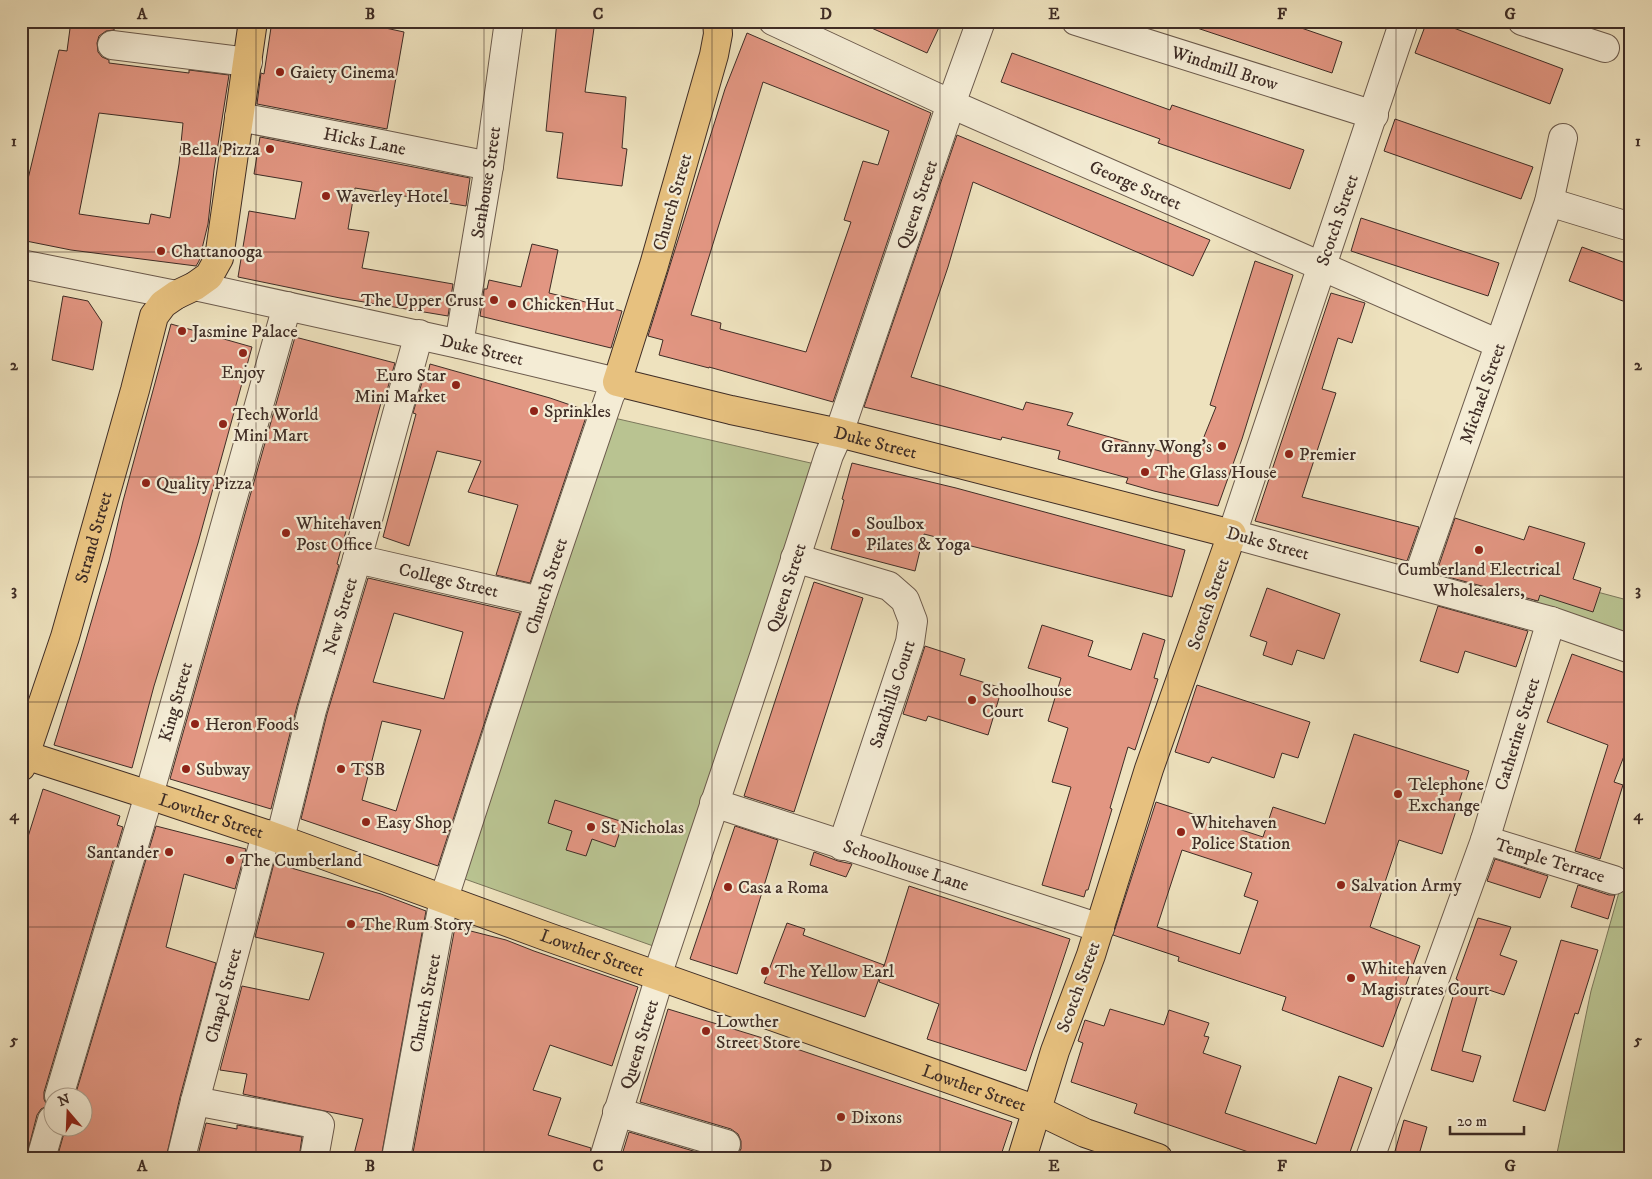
<svg xmlns="http://www.w3.org/2000/svg" width="1652" height="1179" viewBox="0 0 1652 1179" font-family="'IM FELL DW Pica',serif">
<style>
.green{fill:#b9c391;stroke:#7c785c}
.building{fill:#e29682;stroke:#3f2d26;fill-rule:evenodd}
.lines{fill:none;stroke-linecap:round;stroke-linejoin:round}
.minor-casing{stroke:#6b5a4c;stroke-width:30}
.major-casing{stroke:#3f2d26;stroke-width:30}
.minor{stroke:#f4ecd5;stroke-width:28}
.major{stroke:#e7c17f;stroke-width:28}
.grid{fill:none;stroke:#3f2d26;stroke-width:1;stroke-opacity:0.55}
.poi-dot{fill:#8f2418;stroke:#f4ecd5;stroke-width:2}
.labels{text-anchor:middle;stroke-width:4.5;stroke-linejoin:round;paint-order:stroke}
.street-label{font-size:18px;fill:#3f2d26;stroke:#f4ecd5}
.poi-label{font-size:18px;fill:#3f2d26;stroke:#f4ecd5;text-anchor:start}
.neatline{fill:none;stroke:#3f2d26;stroke-width:2}
.grid-label{font-size:16px;text-anchor:middle;font-weight:bold;fill:#3f2d26}
</style>
<rect width="100%" height="100%" fill="#eee2be"/>
<filter id="stains"><feTurbulence type="fractalNoise" baseFrequency=".004" numOctaves="4"/><feColorMatrix values="0 0 0 0 .2 0 0 0 0 .09 0 0 0 0 .02 0 0 0 .5 -.17"/></filter>
<radialGradient id="worn" r=".72"><stop offset=".6" stop-color="#630" stop-opacity="0"/><stop offset="1" stop-color="#630" stop-opacity=".3"/></radialGradient>
<path class="green" d="M614,418L815,464L656,947L462,878Z
M1515,570L1631,601V663L1558,637Z
M1631,850V1158H1556L1591,991Z"/>
<path class="building" d="M71,21H116L114,30L106,31L99,36L97,43L98,52L102,57L109,60V63L189,73V70L229,75L214,170L208,224L199,261L196,266L71,250L21,240V208L59,50L67,51ZM99,113L183,123L179,164L170,218L151,214L149,224L79,214Z
M272,21H353L404,32L387,129L257,104L261,73L264,74Z
M557,21H595L585,92L626,97L622,148L627,149L622,186L557,178L563,133L546,131Z
M856,21H942L927,53Z
M1188,21H1281L1342,42L1332,73L1188,25Z
M1427,21H1435L1563,69L1550,104L1415,53Z
M747,33L931,113L833,402L709,367V368L659,355L663,340L648,336L725,89ZM763,82L889,131L878,165L863,161L844,220L851,222L806,352L720,329L721,323L691,315Z
M1012,53L1170,110L1172,105L1304,150L1290,189L1158,143L1160,139L1001,82Z
M1395,119L1533,167L1521,199L1384,151Z
M957,135L1210,240L1193,276L973,182L948,267L911,377L1023,410L1026,402L1073,413L1067,425L1167,453L1169,446L1197,454L1216,407L1210,405L1255,261L1293,275L1242,439L1218,506L1154,491L1126,483L1128,478L1058,459L1060,451L1002,437L1001,440L864,407Z
M260,137L470,178L466,206L355,188L348,229L369,232L362,268L453,284L448,316L340,298L238,277L249,211L295,219L302,182L254,174Z
M1361,218L1499,263L1488,296L1351,251Z
M532,244L558,250L549,293L622,311L611,348L480,316L484,289H487L489,280L521,287Z
M1582,247L1631,265V304L1569,281Z
M1331,293L1365,303L1352,343L1338,338L1322,389L1336,393L1302,497L1419,527L1407,561L1255,521Z
M63,296L88,301L102,322L93,370L52,360Z
M171,324L252,347L198,543L154,686L132,768L54,745L79,664L109,561L123,501Z
M295,337L395,363L383,404L381,403L337,564L339,565L297,706L271,809L170,779Z
M430,364L550,398L588,411L530,583L496,575L518,505L468,492L481,461L437,451L409,546L383,537L416,414L413,413L425,372L428,373Z
M852,463L956,488L1185,550L1172,597L924,534L915,571L831,549L844,500L842,499Z
M1455,518L1524,540L1529,526L1585,543L1573,579L1601,588L1593,612L1540,595L1538,601L1448,577L1450,572L1438,568Z
M368,578L520,613L438,866L301,819L327,714ZM394,613L463,632L444,699L373,682ZM382,721L421,730L396,811L362,800Z
M814,582L863,598L794,812L744,796Z
M1267,588L1340,614L1324,659L1297,650L1292,665L1263,655L1267,642L1250,636Z
M1438,606L1528,631L1516,667L1465,651L1458,673L1420,661Z
M1042,625L1093,641L1088,656L1131,670L1143,633L1165,640L1154,678L1158,679L1135,750L1128,747L1110,808L1112,809L1088,890H1086L1084,897L1042,885L1071,787L1052,782L1068,728L1048,721L1061,678L1028,668Z
M925,646L965,659L960,675L1002,688L988,735L928,716L926,721L903,714Z
M1572,654L1631,675V738L1614,782L1623,785L1600,859L1575,851L1608,745L1547,722Z
M1197,685L1310,722L1298,758L1282,753L1274,778L1212,757L1209,763L1175,752Z
M1354,734L1469,771L1442,854L1399,840L1370,927L1420,946L1383,1047L1282,1010L1286,997L1178,961L1179,957L1113,935L1156,802L1263,837L1273,807L1325,824ZM1182,850L1252,873L1244,896L1258,901L1240,954L1157,927Z
M43,789L120,816L117,825L123,827L44,1092V1099L47,1106L41,1109L37,1115L26,1158H21V859Z
M555,800L623,822L615,847L592,839L586,856L566,850L572,831L548,823Z
M156,826L246,849L235,889L184,874L166,947L216,963L180,1097L166,1158H57L66,1126H82V1096H75Z
M735,826L778,840L737,974L690,959Z
M814,852L838,861L852,864L846,877L810,865Z
M1495,859L1548,876L1540,898L1487,881Z
M274,863L381,894L426,911L381,1158H353L363,1119L243,1094L247,1074L220,1070L242,986L309,1000L324,953L255,937Z
M1578,885L1609,895H1615L1608,919L1571,907Z
M909,886L1070,939L1026,1071L927,1039L939,1004L879,982Z
M1478,918L1511,927L1500,955L1517,961L1504,995L1480,987L1462,1051L1481,1056L1473,1082L1431,1070L1458,980L1456,979Z
M787,923L805,929L803,935L884,965L865,1017L764,983Z
M455,927L506,940L534,951L638,987L612,1066L550,1045L533,1090L561,1098L548,1135L591,1148L589,1158H412Z
M1561,940L1598,950L1578,1014L1575,1013L1545,1111L1513,1101Z
M668,1009L779,1043L1012,1122L1000,1158H732L737,1155L741,1149V1141L738,1134L731,1129L640,1102Z
M1110,1009L1164,1025L1169,1010L1209,1023L1204,1036L1209,1037L1203,1053L1241,1066L1225,1113L1316,1144L1339,1076L1372,1088L1348,1158H1266L1134,1113L1137,1104L1071,1082L1083,1043L1078,1041L1085,1020L1104,1026Z
M1404,1120L1427,1127L1418,1158H1393Z
M206,1123L237,1129V1125L302,1137L299,1158H213L198,1155Z
M629,1132L717,1158H621Z"/>
<g class="lines">
<defs>
<g id="minor">
<path id="s1" d="M773,21L951,104L1499,344"/>
<path id="s2" d="M1076,21L1374,115"/>
<path d="M1404,21L1232,534L1551,621L1631,649"/>
<path d="M1522,21L1605,48"/>
<path d="M112,45L248,62"/>
<path id="s3" d="M239,117L386,145L489,166"/>
<path d="M1549,202L1631,227"/>
<path d="M21,264L176,295"/>
<path id="s4" d="M195,286L459,344L617,382L610,395L540,601L444,898L396,1158"/>
<path id="s5" d="M459,344L489,166L509,21"/>
<path d="M795,558L889,586L905,600L913,621L910,642L842,846"/>
<path id="s6" d="M357,559L540,601"/>
<path id="s7" d="M1416,583L1549,202L1563,138"/>
<path id="s8" d="M714,803L1100,928"/>
<path id="s9" d="M280,839L312,710L357,559L419,334"/>
<path id="s10" d="M1485,840L1614,880"/>
<path id="s11" d="M59,1096L149,795L287,306"/>
<path d="M195,1101L320,1125L314,1158"/>
<path d="M617,1112L726,1144"/>
<path d="M41,1158L52,1120"/>
<path id="s12" d="M181,1158L195,1101L266,834"/>
<path id="s13" d="M604,1158L660,976L661,964L765,653L829,455L839,433L951,104L981,21"/>
<path id="s14" d="M1370,1158L1485,840L1551,621"/>
</g>
<g id="major">
<path id="s15" d="M717,21L718,34L714,55L654,265L617,382L731,410L839,433L1232,534L1149,769L1091,955L1055,1051L1022,1158"/>
<path id="s16" d="M25,755L149,795L266,834L548,937L1037,1110L1085,1133L1158,1158"/>
<path id="s17" d="M21,767L65,637L135,390L154,316L163,304L176,295L195,286L209,276L219,258L253,21"/>
</g>
</defs>
<use href="#minor" class="minor-casing"/>
<use href="#major" class="major-casing"/>
<use href="#minor" class="minor"/>
<use href="#major" class="major"/>
</g>
<path class="grid" d="M256,21V1158M484,21V1158M712,21V1158M940,21V1158M1168,21V1158M1396,21V1158M21,252H1631M21,477H1631M21,702H1631M21,927H1631"/>
<g class="poi-dot">
<circle cx="280" cy="72" r="5"/>
<circle cx="270" cy="149" r="5"/>
<circle cx="326" cy="196" r="5"/>
<circle cx="161" cy="251" r="5"/>
<circle cx="494" cy="300" r="5"/>
<circle cx="512" cy="304" r="5"/>
<circle cx="182" cy="331" r="5"/>
<circle cx="243" cy="353" r="5"/>
<circle cx="456" cy="385" r="5"/>
<circle cx="534" cy="411" r="5"/>
<circle cx="223" cy="424" r="5"/>
<circle cx="1222" cy="446" r="5"/>
<circle cx="1289" cy="454" r="5"/>
<circle cx="1145" cy="472" r="5"/>
<circle cx="146" cy="483" r="5"/>
<circle cx="286" cy="533" r="5"/>
<circle cx="856" cy="533" r="5"/>
<circle cx="1479" cy="550" r="5"/>
<circle cx="972" cy="700" r="5"/>
<circle cx="195" cy="724" r="5"/>
<circle cx="186" cy="769" r="5"/>
<circle cx="341" cy="769" r="5"/>
<circle cx="1398" cy="794" r="5"/>
<circle cx="366" cy="822" r="5"/>
<circle cx="591" cy="827" r="5"/>
<circle cx="1181" cy="832" r="5"/>
<circle cx="169" cy="852" r="5"/>
<circle cx="230" cy="860" r="5"/>
<circle cx="1341" cy="885" r="5"/>
<circle cx="728" cy="887" r="5"/>
<circle cx="351" cy="924" r="5"/>
<circle cx="765" cy="971" r="5"/>
<circle cx="1351" cy="978" r="5"/>
<circle cx="706" cy="1031" r="5"/>
<circle cx="841" cy="1117" r="5"/>
</g>
<g class="labels">
<g class="street-label">
<text dy="6" stroke="none"><textPath href="#s2" startOffset="156">Windmill Brow</textPath></text>
<text dy="6" stroke="none"><textPath href="#s3" startOffset="128">Hicks Lane</textPath></text>
<text dy="6" stroke="none"><textPath href="#s5" startOffset="164">Senhouse Street</textPath></text>
<text dy="6" stroke="none"><textPath href="#s1" startOffset="398">George Street</textPath></text>
<text transform="translate(672 202) rotate(-74)" y="6">Church Street</text>
<text dy="6" stroke="none"><textPath href="#s13" startOffset="1004">Queen Street</textPath></text>
<text transform="translate(1337 220) rotate(-71)" y="6">Scotch Street</text>
<text dy="6" stroke="none"><textPath href="#s4" startOffset="294">Duke Street</textPath></text>
<text dy="6" stroke="none"><textPath href="#s7" startOffset="201">Michael Street</textPath></text>
<text dy="6" stroke="none"><textPath href="#s15" startOffset="641">Duke Street</textPath></text>
<text dy="6" stroke="none"><textPath href="#s17" startOffset="241">Strand Street</textPath></text>
<text transform="translate(1268 543) rotate(15)" y="6">Duke Street</text>
<text dy="6" stroke="none"><textPath href="#s6" startOffset="94">College Street</textPath></text>
<text transform="translate(546 586) rotate(-72)" y="6">Church Street</text>
<text dy="6" stroke="none"><textPath href="#s13" startOffset="599">Queen Street</textPath></text>
<text transform="translate(1208 604) rotate(-71)" y="6">Scotch Street</text>
<text dy="6" stroke="none"><textPath href="#s9" startOffset="231">New Street</textPath></text>
<text transform="translate(892 694) rotate(-72)" y="6">Sandhills Court</text>
<text dy="6" stroke="none"><textPath href="#s11" startOffset="411">King Street</textPath></text>
<text dy="6" stroke="none"><textPath href="#s14" startOffset="449">Catherine Street</textPath></text>
<text dy="6" stroke="none"><textPath href="#s16" startOffset="196">Lowther Street</textPath></text>
<text dy="6" stroke="none"><textPath href="#s10" startOffset="68">Temple Terrace</textPath></text>
<text dy="6" stroke="none"><textPath href="#s8" startOffset="202">Schoolhouse Lane</textPath></text>
<text dy="6" stroke="none"><textPath href="#s16" startOffset="601">Lowther Street</textPath></text>
<text transform="translate(1078 987) rotate(-70)" y="6">Scotch Street</text>
<text dy="6" stroke="none"><textPath href="#s12" startOffset="168">Chapel Street</textPath></text>
<text transform="translate(425 1003) rotate(-79)" y="6">Church Street</text>
<text dy="6" stroke="none"><textPath href="#s13" startOffset="119">Queen Street</textPath></text>
<text dy="6" stroke="none"><textPath href="#s16" startOffset="1006">Lowther Street</textPath></text>
</g>
<g class="poi-label">
<text x="290" y="78">Gaiety Cinema</text>
<text x="260" y="155" text-anchor="end">Bella Pizza</text>
<text x="336" y="202">Waverley Hotel</text>
<text x="171" y="257">Chattanooga</text>
<text x="484" y="306" text-anchor="end">The Upper Crust</text>
<text x="522" y="310">Chicken Hut</text>
<text x="192" y="337">Jasmine Palace</text>
<text x="243" y="378" text-anchor="middle">Enjoy</text>
<text x="446" y="381" text-anchor="end">Euro Star<tspan x="446" dy="21">Mini Market</tspan></text>
<text x="544" y="417">Sprinkles</text>
<text x="233" y="420">Tech World<tspan x="233" dy="21">Mini Mart</tspan></text>
<text x="1212" y="452" text-anchor="end">Granny Wong's</text>
<text x="1299" y="460">Premier</text>
<text x="1155" y="478">The Glass House</text>
<text x="156" y="489">Quality Pizza</text>
<text x="296" y="529">Whitehaven<tspan x="296" dy="21">Post Office</tspan></text>
<text x="866" y="529">Soulbox<tspan x="866" dy="21">Pilates &amp; Yoga</tspan></text>
<text x="1479" y="575" text-anchor="middle">Cumberland Electrical<tspan x="1479" dy="21">Wholesalers,</tspan></text>
<text x="982" y="696">Schoolhouse<tspan x="982" dy="21">Court</tspan></text>
<text x="205" y="730">Heron Foods</text>
<text x="196" y="775">Subway</text>
<text x="351" y="775">TSB</text>
<text x="1408" y="790">Telephone<tspan x="1408" dy="21">Exchange</tspan></text>
<text x="376" y="828">Easy Shop</text>
<text x="1191" y="828">Whitehaven<tspan x="1191" dy="21">Police Station</tspan></text>
<text x="601" y="833">St Nicholas</text>
<text x="159" y="858" text-anchor="end">Santander</text>
<text x="240" y="866">The Cumberland</text>
<text x="1351" y="891">Salvation Army</text>
<text x="738" y="893">Casa a Roma</text>
<text x="361" y="930">The Rum Story</text>
<text x="1361" y="974">Whitehaven<tspan x="1361" dy="21">Magistrates Court</tspan></text>
<text x="775" y="977">The Yellow Earl</text>
<text x="716" y="1027">Lowther<tspan x="716" dy="21">Street Store</tspan></text>
<text x="851" y="1123">Dixons</text>
</g>
</g>
<rect width="1652" height="1179" fill="none" stroke="#eee2be" stroke-width="55"/>
<g transform="translate(68 1112) rotate(341)"><circle r="24" fill="#f4ecd5" stroke="#aca08f"/>
<path d="M0-4L9 19L0 12L-9 19Z" fill="#8f2418"/>
<text y="-8" font-size="14" font-weight="bold" text-anchor="middle" fill="#3f2d26">N</text>
</g>
<path d="M1450 1126v8h74v-8" fill="none" stroke="#3f2d26" stroke-width="2.5"/>
<text x="1457" y="1126" font-size="15" fill="#3f2d26" stroke="#f4ecd5" stroke-width="4" paint-order="stroke">20 m</text>
<rect x="28" y="28" width="1596" height="1124" class="neatline"/>
<g class="grid-label">
<text x="142" y="19">A</text>
<text x="370" y="19">B</text>
<text x="598" y="19">C</text>
<text x="826" y="19">D</text>
<text x="1054" y="19">E</text>
<text x="1282" y="19">F</text>
<text x="1510" y="19">G</text>
<text x="14" y="146">1</text>
<text x="1638" y="146">1</text>
<text x="14" y="370">2</text>
<text x="1638" y="370">2</text>
<text x="14" y="595">3</text>
<text x="1638" y="595">3</text>
<text x="14" y="820">4</text>
<text x="1638" y="820">4</text>
<text x="14" y="1045">5</text>
<text x="1638" y="1045">5</text>
<text x="142" y="1171">A</text>
<text x="370" y="1171">B</text>
<text x="598" y="1171">C</text>
<text x="826" y="1171">D</text>
<text x="1054" y="1171">E</text>
<text x="1282" y="1171">F</text>
<text x="1510" y="1171">G</text>
</g>
<rect width="100%" height="100%" filter="url(#stains)"/>
<rect width="100%" height="100%" fill="url(#worn)"/>
</svg>
